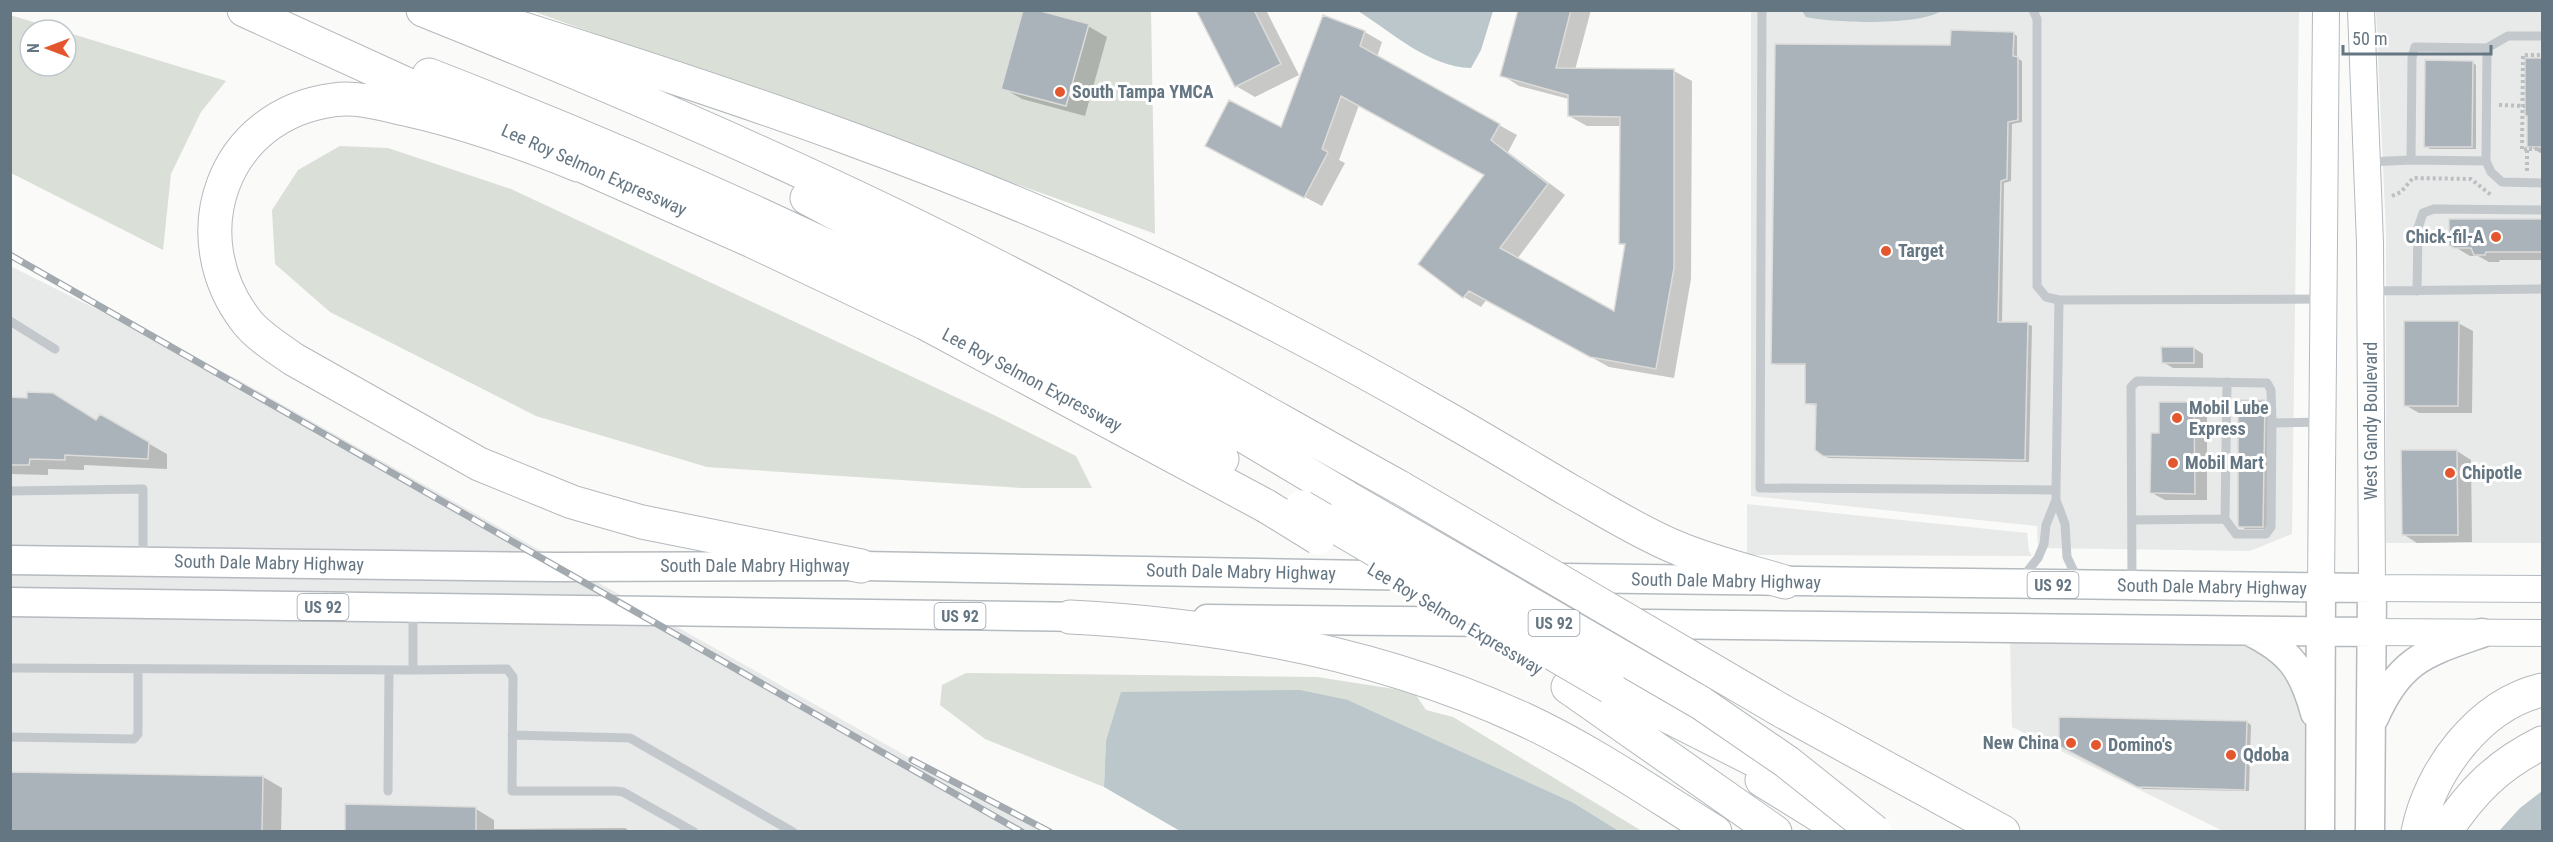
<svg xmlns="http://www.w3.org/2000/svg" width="2553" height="842" viewBox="0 0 2553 842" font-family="'Roboto Condensed',sans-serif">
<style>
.built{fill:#e8e9e9}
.green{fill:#dadfd7}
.water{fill:#bbc7cb}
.shadow{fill:#0003}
.building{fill:#aab3b9;stroke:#dcdcda;stroke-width:1.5}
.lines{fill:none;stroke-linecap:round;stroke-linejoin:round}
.secondary-casing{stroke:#b3babf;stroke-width:28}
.primary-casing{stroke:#b5babe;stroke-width:31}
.highway-casing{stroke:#b4b9bd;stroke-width:35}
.path{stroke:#bbbfc2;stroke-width:4;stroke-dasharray:3 3;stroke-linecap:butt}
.lane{stroke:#c3c8cc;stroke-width:9}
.secondary{stroke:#fff;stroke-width:26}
.primary{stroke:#fff;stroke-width:28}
.highway{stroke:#fff;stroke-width:33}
.rail-casing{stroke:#a2aab0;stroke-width:7}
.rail{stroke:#fff;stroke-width:4.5;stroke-dasharray:14;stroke-linecap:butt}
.highway-bridge-casing{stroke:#b4b9bd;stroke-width:35;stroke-linecap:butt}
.highway-bridge{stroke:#fff;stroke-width:33}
.poi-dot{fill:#e4572e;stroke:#fff;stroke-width:2}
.labels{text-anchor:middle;stroke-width:6;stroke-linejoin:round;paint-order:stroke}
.shield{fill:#fff;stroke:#939fa8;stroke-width:1.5}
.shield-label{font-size:16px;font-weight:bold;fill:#657683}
.poi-label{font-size:18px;font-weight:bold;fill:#657683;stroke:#fff;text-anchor:start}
.street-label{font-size:18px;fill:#657683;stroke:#fff}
</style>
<rect width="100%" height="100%" fill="#fafaf8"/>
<path class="built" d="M1751,11H2299L2292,534L2250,551L2038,548L2037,526L1751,496Z
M2376,11H2542V543H2386V232Z
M10,266L237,379L552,557L11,550Z
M1747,504L2027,533L2029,551L2032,556L1747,555Z
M11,570L588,577L633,602L11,592Z
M11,612L670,623L1040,831L11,832Z
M2010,638L2248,641L2285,667L2310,737L2309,831H2223L2012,727Z"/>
<path class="green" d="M532,11H1151L1155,234L1153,233Z
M10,15L60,30H30V66H66V32L226,81L201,112L171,174L163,250L11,173Z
M340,146L388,148L511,189L996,416L1076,456L1092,488H1021L707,467L536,416L330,312L275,264L272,210L298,170Z
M966,673L1317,677L1414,692L1426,710L1453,717L1642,831H1619L1572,802L1348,700L1106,741L1104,787L985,739L940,705L942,685Z"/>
<path class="water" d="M1358,11H1493L1481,50L1471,68C1429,67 1393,33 1358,11Z
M1802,11H1941C1919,26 1833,23 1806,17Z
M1300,690L1348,700L1572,802L1619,831H1180L1104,787L1106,741L1121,692Z
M2542,791V831H2499L2520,808Z"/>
<path class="shadow" d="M1198,10H1266L1299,75L1255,97L1236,86Z
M1520,10H1591L1575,70L1674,71L1692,81L1691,279L1674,378L1609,367L1487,299L1481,307L1464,297L1486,175L1359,105L1339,160L1345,163L1322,206L1225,155L1282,130L1365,32L1382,42L1377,57L1517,135L1508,152L1565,195L1517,259L1615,313L1627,247L1620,243L1621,126H1587L1569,116V99L1519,86L1502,75Z
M1088,26L1107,37L1085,116L1022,99L1003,88Z
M2013,33L2017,36V58L2022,61V122L2012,124L2011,181L2004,183L2002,323L2027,324L2032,326L2029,462L1828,458L1824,455L1817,406L1807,403V365H1776L1772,363Z
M2527,60H2542V154L2529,146Z
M2472,62L2476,65V149H2430L2426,146Z
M2450,220H2542V260H2500L2499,262H2489L2478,256H2470L2455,247Z
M2458,323L2473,331L2472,413H2419L2405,405Z
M2194,348L2203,354V368H2173L2163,362V349Z
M10,399L97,421L100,416L167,454V469L84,465V470L48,469V475L11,474Z
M2264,402L2268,405L2267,529H2245L2241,526Z
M2194,403L2207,411V500H2165L2152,493L2161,435Z
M2457,451L2471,460L2472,542L2417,543L2403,534Z
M2247,722L2251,725L2249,791L2143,789L2060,745Z
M10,774L263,777L282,788L281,832H10Z
M347,805L476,809L494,820V829L625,828L631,832H347Z"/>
<path class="building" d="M1023,10H1037L1089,24L1066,106L1001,89Z
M1196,10H1254L1281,64L1235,87Z
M1518,10H1571L1556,68L1674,69V268L1656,369L1590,357L1469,291L1463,298L1418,264L1484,175L1341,96L1322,149L1328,152L1304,198L1205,146L1229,100L1281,127L1323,15L1365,31L1360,46L1500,124L1491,140L1548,184L1500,248L1614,311L1625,244H1619L1620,117L1568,116V95L1500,76Z
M1951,30L2014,32L2013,56L2018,57V120L2008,122L2007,179L2001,181L1998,322H2028L2025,460L1823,456L1815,450L1816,404H1805V364H1771L1775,44L1950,45Z
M2525,58H2542V147H2527V116H2525Z
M2425,60L2473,61L2472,147H2424Z
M2449,219H2542V252H2486L2485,255H2474L2471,248H2454L2449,245Z
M2404,321H2459L2458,406H2404Z
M2161,347H2194V363H2162Z
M27,392L53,393L96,420L100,414L149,442L148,459L65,455V460L30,459L29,465H10V397L27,398Z
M2238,400H2265L2263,527H2239L2238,525Z
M2159,402H2194L2195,494L2150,493L2151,433H2159Z
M2401,450H2457L2458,535H2402Z
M2059,717L2247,721L2245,790L2137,787L2059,746Z
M10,772L263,776L262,831H10Z
M345,804L476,807V831H345Z"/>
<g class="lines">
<defs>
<path id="secondary" d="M2361,10L2370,243L2372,588L2542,589
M2321,588L2326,10
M2371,632L2542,633"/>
<path id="primary" d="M10,560L556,567L861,566L1424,576
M1479,577L2372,588L2370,832
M10,602L1091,617
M1207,619L1502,622
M1558,623L2371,632
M2249,631C2290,651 2303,669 2315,713
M2374,718C2400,659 2425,653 2482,633
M2320,832L2321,588"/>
<path id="highway" d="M244,10L452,105
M423,10C618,88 811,171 998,267C1134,336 1267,414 1401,488
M463,10C714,88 969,172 1204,288C1284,328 1363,370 1441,415C1485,440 1528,466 1572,492C1606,511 1639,532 1675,547C1710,562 1748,571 1785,582
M429,75C661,165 887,268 1105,388C1144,410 1183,435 1222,459
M558,155L752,241L925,323L1266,506
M578,165C519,141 459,120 396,107C375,102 354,97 333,100C222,115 180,236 247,322C259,337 278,348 293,359L479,464L572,502L642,522L861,566
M807,198L1157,384L1346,497
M1070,617C1226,625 1381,654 1523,719C1590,750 1652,793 1715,832
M1568,687L1775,832
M1610,687L1796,781
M1782,711L2003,832
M1762,780L1846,832
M2418,832C2430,771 2479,705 2542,690
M2445,832C2472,791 2498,765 2542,743"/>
</defs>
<use href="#secondary" class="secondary-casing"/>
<use href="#primary" class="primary-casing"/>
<use href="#highway" class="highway-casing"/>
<path class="path" d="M2499,105L2525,106
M2527,149L2522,150L2523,55H2542
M2527,171V149H2542
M2392,196L2401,192L2413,178L2471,179L2491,195"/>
<path class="lane" d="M1762,10L1760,488L2056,490
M2487,48L2508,36H2542
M2486,161L2491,172L2502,182L2542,183
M2368,162L2411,160L2486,161L2487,48L2415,47L2412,58L2411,160
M2373,291L2542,289
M2417,291L2418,228L2423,213L2434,209L2542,210
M2059,300L2321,299
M10,321L55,349
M10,491L143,489V559
M2056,500L2065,524L2067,557L2078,580
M2225,519L2236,534H2266L2271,527L2272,423
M2132,520L2225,519L2227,382
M2022,578L2038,558L2044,544L2046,525L2056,500V490L2059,300L2046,297L2037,286V19L2033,10
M2132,581L2131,387L2137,381L2267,383L2271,390L2272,423L2320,422
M413,611V670L507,669L513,677L512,791H616L623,792L694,832
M10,668L413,670
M512,735L630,738L793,832
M10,737L134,739L138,734V669
M388,791L389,670"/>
<use href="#secondary" class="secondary"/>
<use href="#primary" class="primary"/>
<use href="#highway" class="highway"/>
<defs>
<path id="rail" d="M10,255L1022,832
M912,760L1050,832"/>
</defs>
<use href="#rail" class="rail-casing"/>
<use href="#rail" class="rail"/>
<defs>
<path id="highway-bridge" d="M1401,488L1782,711
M1346,497L1701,703L1787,762L1875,832
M1266,506L1318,538
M1302,507L1610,687"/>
</defs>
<use href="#highway-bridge" class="highway-bridge-casing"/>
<use href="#highway-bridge" class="highway-bridge"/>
</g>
<g class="poi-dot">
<circle cx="1060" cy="92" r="6"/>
<circle cx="2496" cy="237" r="6"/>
<circle cx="1886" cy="251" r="6"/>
<circle cx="2177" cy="418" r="6"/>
<circle cx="2173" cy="463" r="6"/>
<circle cx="2450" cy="473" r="6"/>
<circle cx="2071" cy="743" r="6"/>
<circle cx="2096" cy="745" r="6"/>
<circle cx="2231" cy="755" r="6"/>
</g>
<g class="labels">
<g class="shield">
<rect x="2027.5" y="572" width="51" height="26" rx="4.5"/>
<rect x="297.5" y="594" width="51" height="26" rx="4.5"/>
<rect x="934.5" y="603" width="51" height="26" rx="4.5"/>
<rect x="1528.5" y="610" width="51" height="26" rx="4.5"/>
</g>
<g class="shield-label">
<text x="2053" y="591">US 92</text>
<text x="323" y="613">US 92</text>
<text x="960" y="622">US 92</text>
<text x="1554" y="629">US 92</text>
</g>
<g class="poi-label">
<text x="1072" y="98">South Tampa YMCA</text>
<text x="2484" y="243" text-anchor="end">Chick-fil-A</text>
<text x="1898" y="257">Target</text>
<text x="2189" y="414">Mobil Lube<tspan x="2189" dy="21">Express</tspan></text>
<text x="2185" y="469">Mobil Mart</text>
<text x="2462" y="479">Chipotle</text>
<text x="2059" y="749" text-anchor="end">New China</text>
<text x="2108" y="751">Domino's</text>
<text x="2243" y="761">Qdoba</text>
</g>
<g class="street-label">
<text transform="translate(594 170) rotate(24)" y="6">Lee Roy Selmon Expressway</text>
<text transform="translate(1032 380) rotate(28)" y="6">Lee Roy Selmon Expressway</text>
<text transform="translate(2371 421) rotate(-90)" y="6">West Gandy Boulevard</text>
<text transform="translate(269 563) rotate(1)" y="6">South Dale Mabry Highway</text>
<text x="755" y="572">South Dale Mabry Highway</text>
<text transform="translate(1241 572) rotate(1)" y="6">South Dale Mabry Highway</text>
<text transform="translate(1726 581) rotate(1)" y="6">South Dale Mabry Highway</text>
<text transform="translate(2212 587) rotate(1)" y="6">South Dale Mabry Highway</text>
<text transform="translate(1455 619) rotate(31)" y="6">Lee Roy Selmon Expressway</text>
</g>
</g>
<rect width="2553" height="842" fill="none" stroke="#657683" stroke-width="24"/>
<g transform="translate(48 48) rotate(270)"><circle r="28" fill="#ffffff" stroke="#c1c8cd" stroke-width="1.5"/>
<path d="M0-4.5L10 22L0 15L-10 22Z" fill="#e4572e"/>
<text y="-9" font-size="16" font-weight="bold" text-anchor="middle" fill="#657683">N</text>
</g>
<path d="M2343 45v9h148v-9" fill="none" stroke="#657683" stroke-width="3"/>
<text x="2352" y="45" font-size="18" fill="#657683" stroke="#ffffff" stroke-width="4.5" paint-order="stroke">50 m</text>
</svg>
